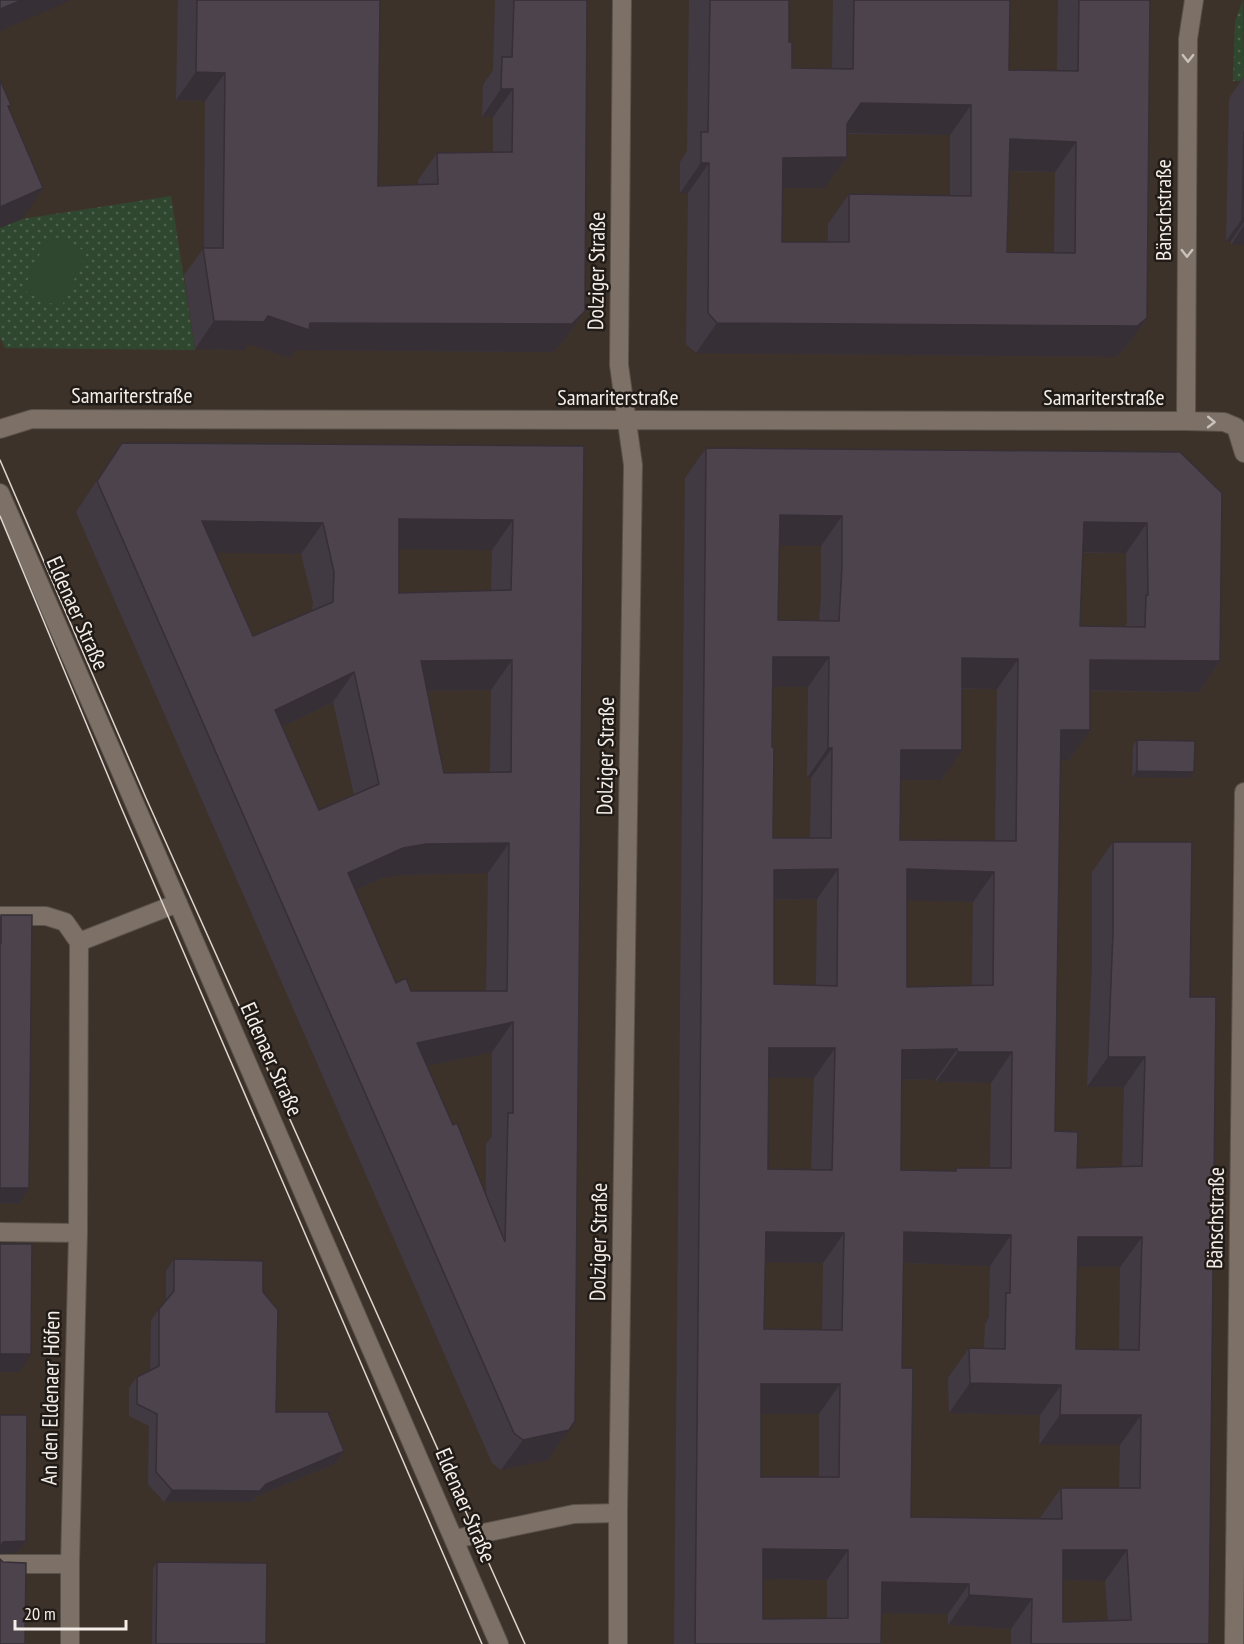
<svg xmlns="http://www.w3.org/2000/svg" width="1244" height="1644" viewBox="0 0 1244 1644" font-family="'PT Sans Narrow',sans-serif">
<style>
.park{fill:url(#park-dots)}
.garden{fill:#30472f}
.lines{fill:none;stroke-linecap:round;stroke-linejoin:round}
.minor-casing{stroke:#59514a;stroke-width:20}
.minor{stroke:#7c7067;stroke-width:18}
.tram{stroke:#ddd5d0;stroke-width:1.5}
.wall{fill:#423a42;fill-rule:evenodd}
.shaded-wall{fill:#362f36}
.building{fill:#4d434d;stroke:#362f36;stroke-width:1.5;fill-rule:evenodd}
.oneway{stroke:#cac1bb}
.labels{text-anchor:middle;stroke-width:5;stroke-linejoin:round;paint-order:stroke}
.street-label{font-size:22px;fill:#f4ede8;stroke:#201b17}
</style>
<defs>
<pattern id="park-dots" width="8" height="8" patternUnits="userSpaceOnUse" patternTransform="scale(1.5)"><rect width="8" height="8" fill="#30472f"/><path d="M2 2h.1M6 6h.1" fill="none" stroke="#4f624d" stroke-width="1.8" stroke-linecap="round"/></pattern>
</defs>
<rect width="100%" height="100%" fill="#3d322a"/>
<path class="park" d="M1243,0L1244,81H1233L1235,22Z
M171,196L195,350L5,348L0,337V228L22,219Z"/>
<path class="garden" d="M49,234L87,252L61,308L23,290Z"/>
<g class="lines">
<defs>
<path id="minor" d="M1186,421L1188,39L1194,0
M0,429L32,419L1186,421L1224,422L1236,427L1244,453
M0,493L499,1644
M0,916H46L65,922L79,942L78,1233L70,1564V1644
M79,942L178,903
M0,1232L78,1233
M455,1539L574,1514L618,1513
M0,1564H70
M618,1644V1513L633,465L619,365L622,0
M1234,1644L1244,792"/>
</defs>
<use href="#minor" class="minor-casing"/>
<use href="#minor" class="minor"/>
<path class="tram" d="M0,460L146,798L525,1644
M0,516L121,807L482,1644"/>
</g>
<path class="wall" d="M178,0H380L378,186L418,185V180L437,153H493V117H482L483,85L493,70L495,0H587L585,311L565,339L553,352L295,350L290,358L249,344L245,350L195,349L184,275L204,248L205,101L176,100Z
M689,0H789V42L792,68L832,69L833,0H1010L1009,70L1057,71L1058,0H1150L1147,318L1125,348L1116,357L696,353L686,344L688,193H680V162L687,151ZM847,134L950,135V195L849,194L828,224V242H782V188H825L847,157ZM1009,171L1055,172L1054,252H1007Z
M1244,77V245H1231V241H1226L1229,98Z
M122,443L584,446L548,1460L501,1470L492,1463L76,512ZM399,549L492,550L491,590L399,593ZM216,552L301,554L313,602L312,611L253,636ZM491,690L490,772L444,773L427,691ZM333,702L354,795L319,810L283,726ZM488,873L486,991H411L396,983L356,890L382,878L405,875ZM492,1052V1136L486,1144V1193L453,1125L427,1066Z
M706,448L1180,452L1220,661L1199,692L1090,691V730L1069,760H1061L1055,1131L1077,1168L1122,1167L1124,1087H1087L1092,962V872L1113,842L1190,997L1209,1644H1011V1629L948,1625V1614L882,1613L881,1644H674L685,478ZM780,545L821,546V597L819,621L778,620ZM1083,553H1126L1127,622L1125,627L1080,626ZM773,687H808L807,778H811L810,838H773L772,747ZM962,689H997L995,841L900,840V780H941L962,750ZM817,899L816,985L774,984V900ZM907,900L973,902L972,986L907,987ZM769,1078H814L811,1169H768ZM936,1079V1082L991,1083L990,1168H956L954,1171L901,1170L902,1080ZM765,1262L823,1263L822,1330L764,1329ZM904,1263L990,1266L989,1317L985,1324L984,1348H969L948,1378L949,1413L1040,1415L1039,1445H1120L1119,1488H1061L1040,1518V1519L911,1517L902,1368ZM1077,1267H1120L1119,1349H1076ZM761,1414H819V1477H761ZM763,1579L827,1580V1619H763ZM1063,1580L1105,1581L1108,1620L1063,1622Z
M1137,740L1194,772L1190,778L1132,777L1133,746Z
M1,915L29,1188L19,1204L0,1203V917Z
M174,1259L263,1292L276,1412L344,1451L336,1463L258,1496L252,1502H164L148,1484L149,1426L129,1416V1388L137,1377L150,1370L151,1320L166,1300V1271Z
M157,1562L266,1644H152L153,1568Z"/>
<path class="shaded-wall" d="M22,0H71L0,31V9Z
M196,72L225,73L205,101L176,100Z
M501,89H513L493,117H482Z
M861,103L971,105L950,135L840,133Z
M1010,139L1076,142L1055,172L989,170Z
M847,157L825,188H761L783,158Z
M701,163H709L688,193H680Z
M43,188L22,219L0,228V207Z
M1244,218V222L1231,241H1226L1242,219Z
M1244,225V245H1231Z
M585,311L565,339L553,352L295,350L290,358L249,344L245,350L195,349L214,321L268,316L310,323Z
M1147,318L1125,348L1116,357L696,353L717,323Z
M780,515L842,516L821,546L759,545Z
M399,519L513,520L492,550L378,549Z
M202,521L323,523L301,554L181,552Z
M1084,522L1147,523L1126,553L1063,552Z
M773,657H829L808,687H752Z
M962,658L1018,659L997,689L941,688Z
M512,660L491,690L400,691L421,661Z
M1090,660L1220,661L1199,692L1069,690Z
M354,672L333,702L254,740L275,710Z
M1061,730H1090L1069,760H1040Z
M828,748H832L811,778H807Z
M901,750H962L941,780H880Z
M1137,771L1194,772L1190,778L1132,777Z
M509,843L488,873L405,875L382,878L327,903L348,873L403,848L426,844Z
M838,869L817,899L753,900L774,870Z
M907,869L994,872L973,902L886,900Z
M513,1022L492,1052L395,1073L417,1043Z
M769,1048H835L814,1078H748Z
M957,1049L936,1079L881,1080L902,1050Z
M958,1052H1012L991,1083L936,1082Z
M1108,1057H1145L1124,1087H1087Z
M0,1188H29L19,1204L0,1203Z
M766,1232L844,1233L823,1263L745,1262Z
M904,1232L1011,1235L990,1266L883,1262Z
M1078,1237H1142L1120,1267H1057Z
M0,1354H31L19,1372H0Z
M970,1383L1061,1385L1040,1415L949,1413Z
M761,1384H840L819,1414H740Z
M1060,1415H1141L1120,1445H1039Z
M575,1421L548,1460L501,1470L523,1440Z
M344,1451L336,1463L258,1496L252,1502H164L172,1490L266,1484Z
M26,1541L17,1553L0,1554V1547L3,1542Z
M763,1549L848,1550L827,1580L742,1579Z
M1063,1550H1127L1105,1581L1042,1580Z
M882,1582L969,1584L948,1614L861,1613Z
M969,1595L1032,1599L1011,1629L948,1625Z"/>
<path class="building" d="M0,0H22L0,9Z
M197,0H380L378,186L438,184L437,153L512,152L513,89H501L502,57H512L514,0H587L585,311L572,324L310,323L309,330L268,316L264,322L214,321L203,248H223L225,73L196,72Z
M710,0H789V42H792V68L853,69L854,0H1010L1009,70L1078,71L1079,0H1150L1147,318L1137,326L717,323L708,313L709,163H701V132H708ZM861,103L971,105V196L849,194V242H782L783,158L847,157V124ZM1010,139L1076,142L1075,253L1007,252Z
M0,80L11,105L8,106L43,188L0,207Z
M1244,131V218L1242,219Z
M122,443L584,446L575,1421L569,1430L523,1440L514,1433L97,481ZM399,519L513,520L511,590L399,593ZM202,521L323,523L334,572L333,602L253,636ZM512,660L511,772L444,773L421,661ZM354,672L379,784L319,810L275,710ZM509,843L507,991H411L406,978L396,983L348,873L403,848L426,844ZM513,1022V1113H508L505,1242L457,1123L453,1125L417,1043Z
M706,448L1180,452L1222,493L1220,661L1090,660V730H1061L1055,1131L1078,1132L1077,1168L1142,1166L1145,1057H1108L1113,932V842H1192L1190,997H1216L1209,1644H1031L1032,1599L969,1595V1584L882,1582L881,1644H695ZM780,515L842,516V566L839,621L778,620ZM1084,522L1147,523L1148,595H1146L1145,627L1080,626ZM773,657H829L828,748H832L831,838H773L774,747H772ZM962,658L1018,659L1016,841L900,840L901,750H962ZM838,869L837,986L774,984V870ZM907,869L994,872L993,985L907,987ZM769,1048H835L832,1170L768,1169ZM957,1049L958,1052H1012L1011,1168H956V1171L901,1170L902,1050ZM766,1232L844,1233L842,1330L764,1329ZM904,1232L1011,1235L1010,1293H1006L1005,1349L969,1348L970,1383L1061,1385L1060,1415H1141L1140,1488H1061L1062,1519L911,1517L913,1368H902ZM1078,1237H1142L1139,1350L1076,1349ZM761,1384H840L839,1477H761ZM763,1549L848,1550V1618L763,1619ZM1063,1550H1127L1131,1620L1063,1622Z
M1137,740L1195,741L1194,772L1137,771Z
M1,915H32L29,1188H0V943H1Z
M0,1244H32L31,1354H0Z
M174,1259L263,1261V1292L278,1310L276,1412H328L344,1451L266,1484L260,1491L172,1490L156,1472L157,1414L137,1404V1377L159,1366V1309L174,1291Z
M0,1415H27L26,1541L3,1542L0,1547Z
M0,1559L3,1562L26,1563L25,1644H0Z
M157,1562L267,1563L266,1644H156Z"/>
<defs><path id="oneway-chevron" d="M-2-3.5L2.5 0L-2 3.5" fill="none" stroke-width="1.6" stroke-linecap="round" stroke-linejoin="round" transform="scale(1.5)"/></defs>
<g class="oneway">
<use href="#oneway-chevron" transform="translate(1188 58) rotate(90)"/>
<use href="#oneway-chevron" transform="translate(1187 253) rotate(90)"/>
<use href="#oneway-chevron" transform="translate(1211 422) rotate(1)"/>
</g>
<g class="labels">
<g class="street-label">
<text transform="translate(1163 210) rotate(-90)" y="8">Bänschstraße</text>
<text transform="translate(596 271) rotate(-89)" y="8">Dolziger Straße</text>
<text x="132" y="403">Samariterstraße</text>
<text x="618" y="405">Samariterstraße</text>
<text x="1104" y="405">Samariterstraße</text>
<text transform="translate(78 613) rotate(66)" y="8">Eldenaer Straße</text>
<text transform="translate(605 756) rotate(-89)" y="8">Dolziger Straße</text>
<text transform="translate(272 1059) rotate(66)" y="8">Eldenaer Straße</text>
<text transform="translate(1215 1218) rotate(-89)" y="8">Bänschstraße</text>
<text transform="translate(598 1242) rotate(-89)" y="8">Dolziger Straße</text>
<text transform="translate(50 1398) rotate(-89)" y="8">An den Eldenaer Höfen</text>
<text transform="translate(466 1505) rotate(67)" y="8">Eldenaer Straße</text>
</g>
</g>
<path d="M15 1620v9h111v-9" fill="none" stroke="#f4ede8" stroke-width="3"/>
<text x="24" y="1620" font-size="18" fill="#f4ede8" stroke="#201b17" stroke-width="4.5" paint-order="stroke">20 m</text>
</svg>
